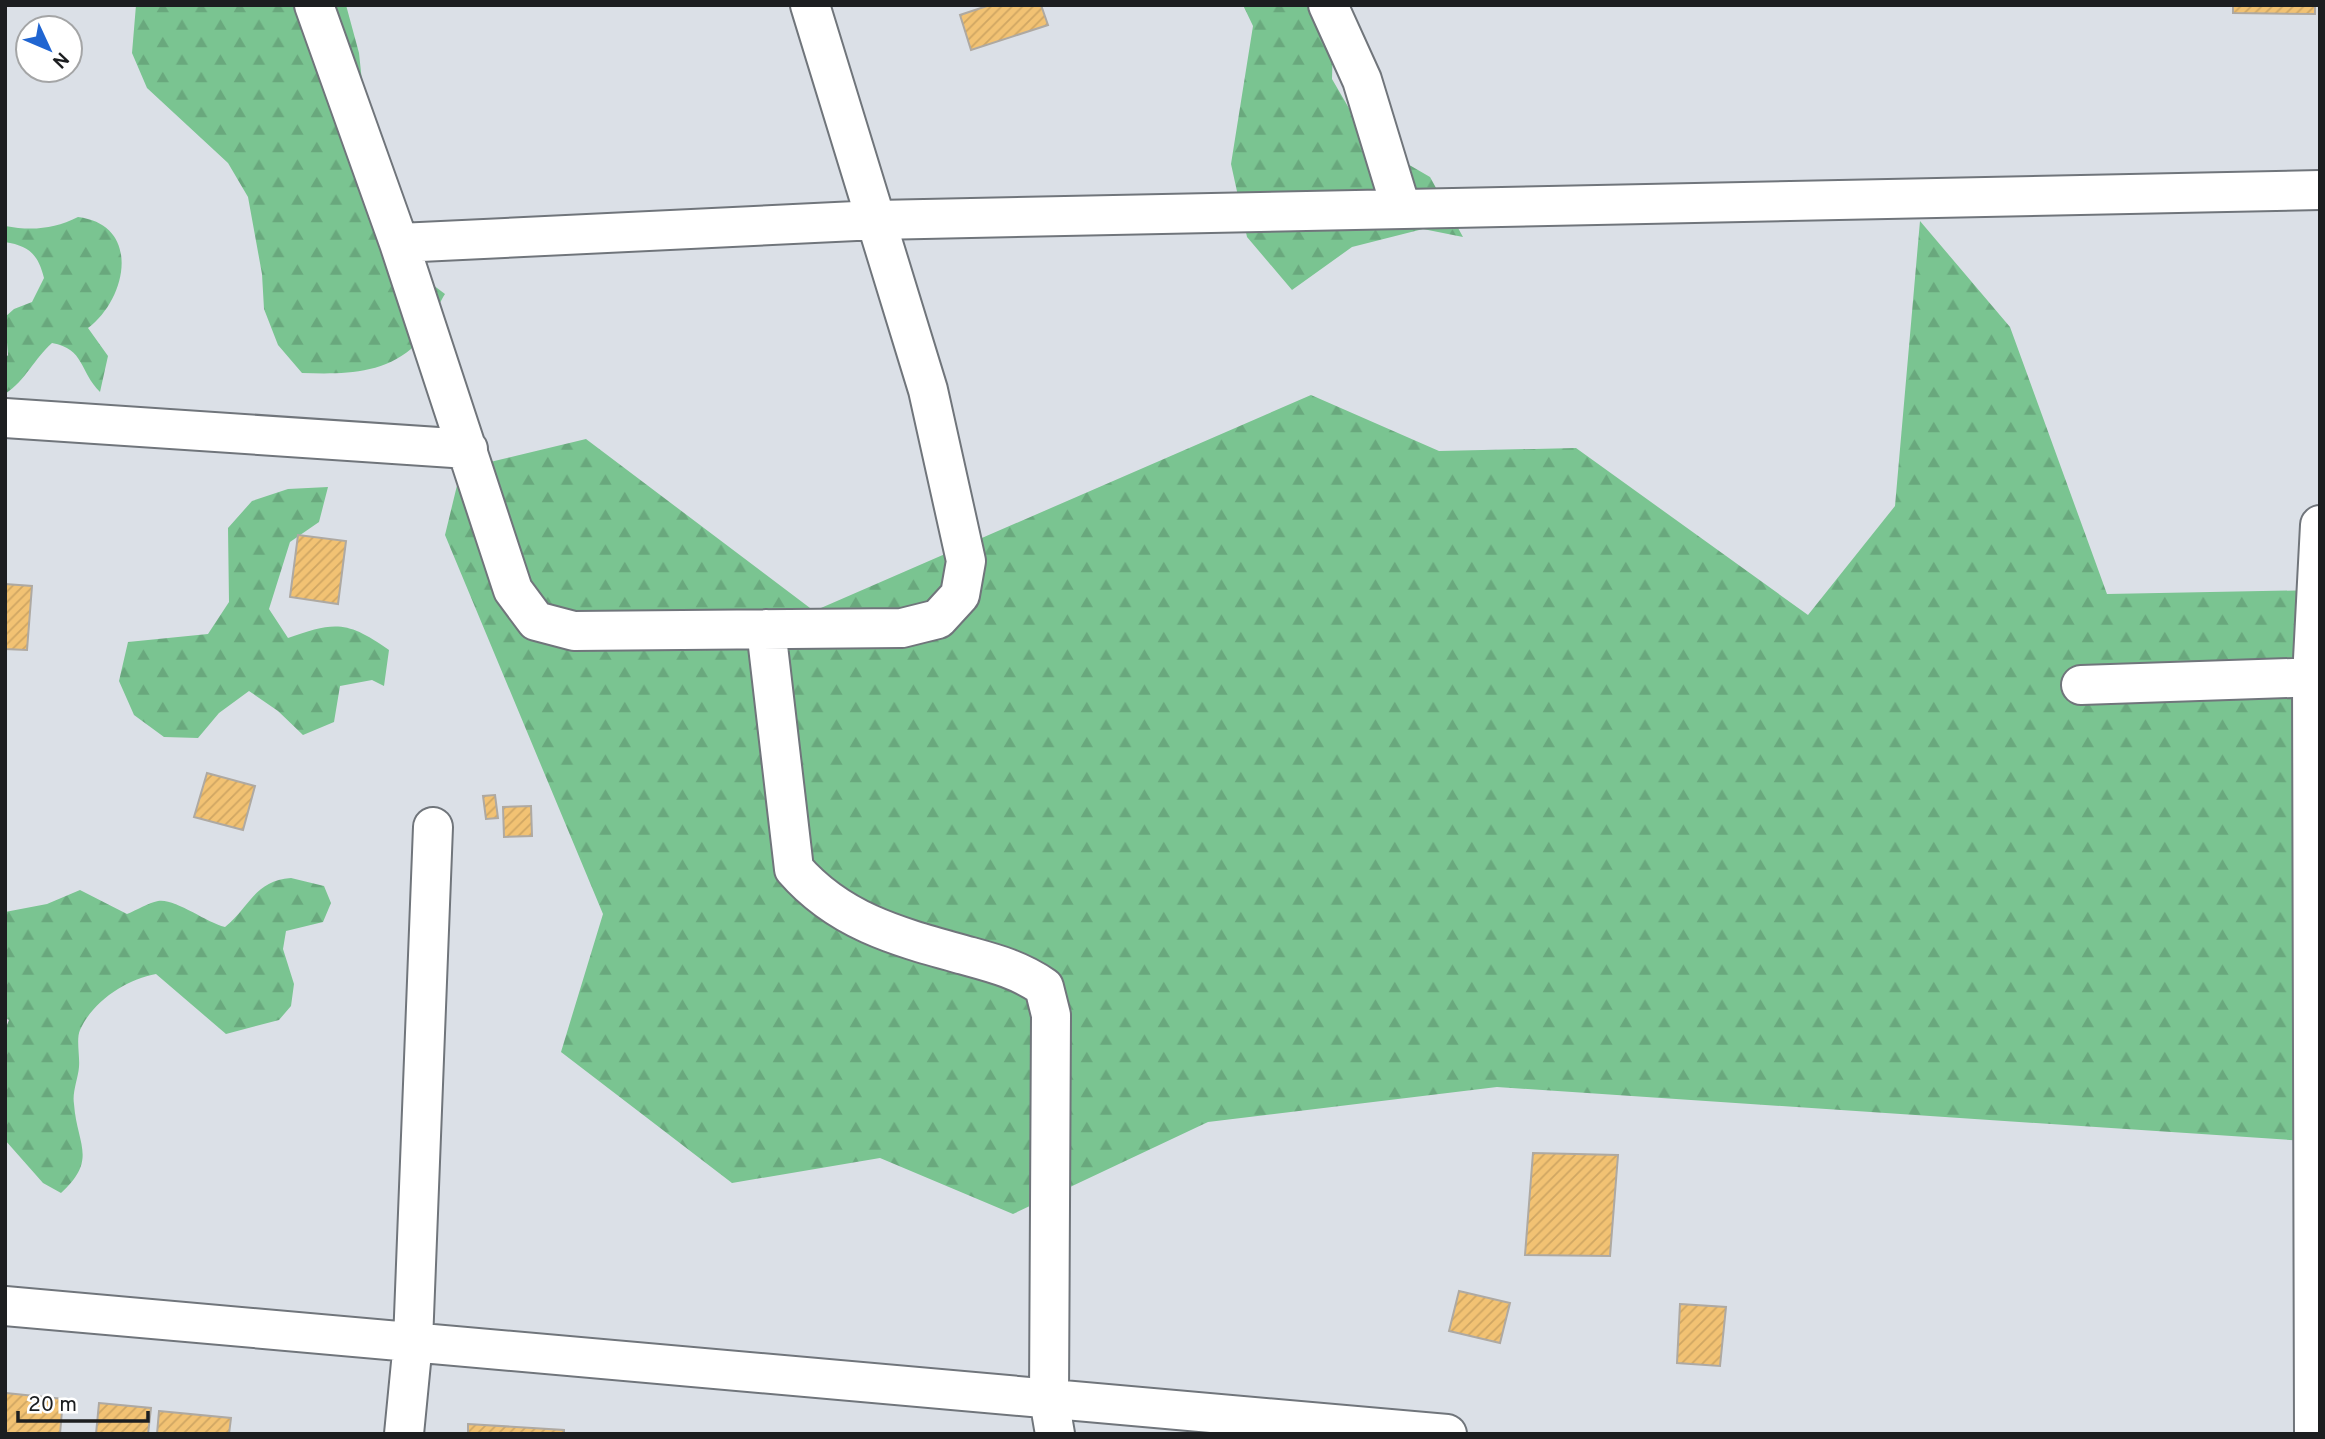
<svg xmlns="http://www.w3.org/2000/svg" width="2325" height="1439" viewBox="0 0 2325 1439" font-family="Overpass,sans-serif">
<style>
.forest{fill:url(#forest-firs)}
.building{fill:url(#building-hatch);stroke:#aea9a2;stroke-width:2}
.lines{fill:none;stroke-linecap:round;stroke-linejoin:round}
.minor-casing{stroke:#70757b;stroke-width:42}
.minor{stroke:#fff;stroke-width:38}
</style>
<defs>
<pattern id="forest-firs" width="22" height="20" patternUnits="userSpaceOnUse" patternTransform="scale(1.75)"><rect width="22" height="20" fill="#7ac491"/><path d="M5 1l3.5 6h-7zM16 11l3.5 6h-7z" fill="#69a87d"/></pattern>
<pattern id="building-hatch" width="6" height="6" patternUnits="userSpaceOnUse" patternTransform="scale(1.75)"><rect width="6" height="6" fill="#f2c273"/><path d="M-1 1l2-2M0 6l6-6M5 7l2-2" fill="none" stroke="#cfa663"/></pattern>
</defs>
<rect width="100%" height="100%" fill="#dbe0e7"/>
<path class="forest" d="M136,5H346L359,53L367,129L417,273L445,294C435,310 425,337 411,349C380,375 340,374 302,373L278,345L264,309L262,274L248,197L228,163L147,88L132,53Z
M1243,5H1334L1332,79L1368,141L1430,177L1463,237L1423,229L1352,247L1292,290L1247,237L1231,164L1253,26Z
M78,217C142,225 127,299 88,328L108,356L100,392C79,371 85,349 52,343C34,359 26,380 5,394V359L8,355L5,317L14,309L32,302L44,278C38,254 29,246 5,242V226C32,231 54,229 78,217Z
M1920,221L2010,327L2107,594L2320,590V1142L1497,1087L1208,1122L1013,1214L880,1158L732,1183L561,1052L603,914L445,535L461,469L586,439L814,611L1311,395L1439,451L1576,448L1808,615L1895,506Z
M328,487L319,522L290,542L269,609L288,638C335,621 348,621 389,650L384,686L372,680L340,686L334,722L303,735L278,711L249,691L219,713L198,738L164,737L134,715L119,681L128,642L208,634L229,602L228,528L252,501L288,489Z
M291,878L324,886L331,903L323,922L286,931L283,949L294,984L291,1006L279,1020L226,1034L156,974C127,979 93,1001 80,1030C76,1039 80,1056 79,1067C78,1079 72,1092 74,1104C77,1145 98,1159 61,1193L43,1183L5,1140V1030L9,1020L5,1018V912L47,904L80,890L127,914C137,910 148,903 158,901C175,898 205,922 225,927C251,906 254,881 291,878Z"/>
<path class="building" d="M990,5H1041L1048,25L971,50L960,15Z
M2233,5H2315V14L2233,13Z
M298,535L346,541L338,604L290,597Z
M5,584L32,586L27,650L5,649Z
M207,773L255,786L243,830L194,817Z
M495,795L498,818L486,819L483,796Z
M531,806L532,836L504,837L503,807Z
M1533,1153L1618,1155L1610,1256L1525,1255Z
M1459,1291L1510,1303L1500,1343L1449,1331Z
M1680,1304L1726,1307L1720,1366L1677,1363Z
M6,1393L63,1399L60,1434H5Z
M99,1403L151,1408L148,1434H96Z
M159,1411L231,1418L229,1434H157Z
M468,1424L564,1430V1434H468Z"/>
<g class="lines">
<defs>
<path id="minor" d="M314,5L399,243L513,590L536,621L574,631L902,628L938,619L960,595L966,561L928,390L810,5
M1328,5L1362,80L1401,208
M399,243L877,220L2320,190
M5,418L468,449
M766,629L794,869C840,922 899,937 964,955C993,963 1018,969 1044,987L1051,1015L1049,1399L1055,1434
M2081,685L2320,677
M5,1306L1447,1434
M404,1434L413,1342L433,827
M2314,1434L2312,678L2320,525"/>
</defs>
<use href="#minor" class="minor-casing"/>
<use href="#minor" class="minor"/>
</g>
<rect width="2325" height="1439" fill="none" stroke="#1c1e20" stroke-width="14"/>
<g transform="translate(49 49) rotate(134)"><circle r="33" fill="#ffffff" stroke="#a4a5a6" stroke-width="2"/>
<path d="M0-5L12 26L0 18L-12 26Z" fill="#2065d1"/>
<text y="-10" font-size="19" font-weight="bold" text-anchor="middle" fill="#1c1e20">N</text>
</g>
<path d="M18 1411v10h130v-10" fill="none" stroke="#1c1e20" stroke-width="3.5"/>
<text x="28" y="1411" font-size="21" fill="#1c1e20" stroke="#ffffff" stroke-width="5" paint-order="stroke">20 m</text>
</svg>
